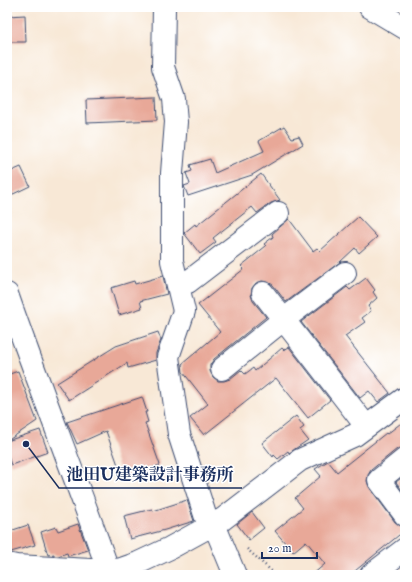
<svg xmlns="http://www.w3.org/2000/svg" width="412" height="582" viewBox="0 0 412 582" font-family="'IM FELL English','Noto Serif JP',serif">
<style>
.building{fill:#e8a898}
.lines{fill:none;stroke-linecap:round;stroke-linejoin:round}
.minor-casing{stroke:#3c4b70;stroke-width:24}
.path{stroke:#3c4b70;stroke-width:2.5;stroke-dasharray:1 3;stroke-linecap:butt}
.minor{stroke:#fff;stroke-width:22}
.leader{fill:none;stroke:#1b2f5e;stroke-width:1.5}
.callout-dot{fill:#1b2f5e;stroke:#fff;stroke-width:1.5}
.callout-label{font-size:17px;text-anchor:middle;font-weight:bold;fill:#1b2f5e;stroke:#fff;stroke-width:3;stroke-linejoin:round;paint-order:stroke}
</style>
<rect width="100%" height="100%" fill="#fff"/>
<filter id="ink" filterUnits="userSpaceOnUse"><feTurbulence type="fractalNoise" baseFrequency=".025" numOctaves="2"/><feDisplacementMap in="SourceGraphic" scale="8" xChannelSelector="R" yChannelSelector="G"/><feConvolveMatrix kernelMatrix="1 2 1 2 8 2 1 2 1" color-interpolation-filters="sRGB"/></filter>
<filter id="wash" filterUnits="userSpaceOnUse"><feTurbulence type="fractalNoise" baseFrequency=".012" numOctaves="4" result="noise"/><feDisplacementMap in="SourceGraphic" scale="16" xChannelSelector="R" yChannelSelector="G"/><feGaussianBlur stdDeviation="0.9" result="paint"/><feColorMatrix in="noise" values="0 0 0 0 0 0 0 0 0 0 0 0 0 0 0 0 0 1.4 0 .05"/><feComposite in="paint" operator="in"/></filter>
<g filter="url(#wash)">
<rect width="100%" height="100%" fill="#f8e8d6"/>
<g id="blocks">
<path class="building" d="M25,15L26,42H7V16Z
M156,97L157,120L87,123L86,100Z
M284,126L292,138L299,136L303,144L252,175L188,196L184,186L190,184L186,173L192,171L190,165L210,159L215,173L264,151L259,141Z
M21,167L30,186L7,197V173Z
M261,174L280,200L271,203L257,213L252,207L213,238L216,242L200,254L184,233L195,224L196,226Z
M358,217L377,237L359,253L355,248L340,262L286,302L273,285L268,282L262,281L256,283L252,288L251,295L253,301L266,317L214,359L210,365V371L213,377L218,381H224L230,379L241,370L245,374L253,368L255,371L282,348L284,350L289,347L330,400L308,418L276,378L204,435L190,418L208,404L183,372L182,364L220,332L198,305L244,269L241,266L266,246L264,244L273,237L272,234L289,219L313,251L317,248L320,251Z
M163,276L167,294L140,301L142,308L119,315L111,288L134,281L135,284Z
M366,278L375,290L373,292L377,298L368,306L371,311L362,318L365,322L345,336L390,393L378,402L369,391L360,398L301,322L347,287L350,290Z
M158,332L161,340L156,353V360L128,368L127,363L69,400L57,383L116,346Z
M18,371L37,421L7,441V375Z
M142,397L147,412H145L148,422L145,423L160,465L123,479L106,431L77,444L67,422Z
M296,416L304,427L300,430L308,440L289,453L288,451L278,459L274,455L273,457L262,443Z
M405,420V447L397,449L371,470L368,475L367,481L369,487L395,522L403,527L401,528L404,531L350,575H312L325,564L306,541L293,552L275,531L303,508L295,498L321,476L315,469L328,461L337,472L386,433L387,434Z
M40,430L48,452L11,465L7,453V441Z
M405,475V494L396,482Z
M187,500L194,521L165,530L130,539L124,516L152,509L153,511Z
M252,512L264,528L249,540L237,524Z
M78,524L88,550L68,556L67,553L58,556H54V554L48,555L41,532L56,527L58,531Z
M28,525L35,545L11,552H7V532Z"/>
</g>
</g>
<g filter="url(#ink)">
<use href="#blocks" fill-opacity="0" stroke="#3c4b70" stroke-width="1"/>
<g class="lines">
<defs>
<path id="minor" d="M164,7L163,67L174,99L176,122L172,173V261L184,311L168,357L179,434L207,521L216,529L235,575
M370,7L405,28
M178,285L188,282L278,213
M263,293L366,426
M7,294C40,389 77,481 110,575
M222,369L283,320L345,273
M405,459L379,480L405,515
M7,564L16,566L109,571L121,569L138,563L170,548L223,519L300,460L355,435L405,398
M371,575L405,549"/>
</defs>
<use href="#minor" class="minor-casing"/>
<path class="path" d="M247,549L276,575"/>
<use href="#minor" class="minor"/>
</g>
</g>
<path class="leader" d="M26 444L59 488H242"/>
<circle class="callout-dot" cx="26" cy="444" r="4"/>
<g class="callout-label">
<text x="150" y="480">池田U建築設計事務所</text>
</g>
<rect width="412" height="582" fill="none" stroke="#fff" stroke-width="24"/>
<path d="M262 552v6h55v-6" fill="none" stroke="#1b2f5e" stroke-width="2"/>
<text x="268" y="552" font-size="12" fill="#1b2f5e" stroke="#ffffff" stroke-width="3" paint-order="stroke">20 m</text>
</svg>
